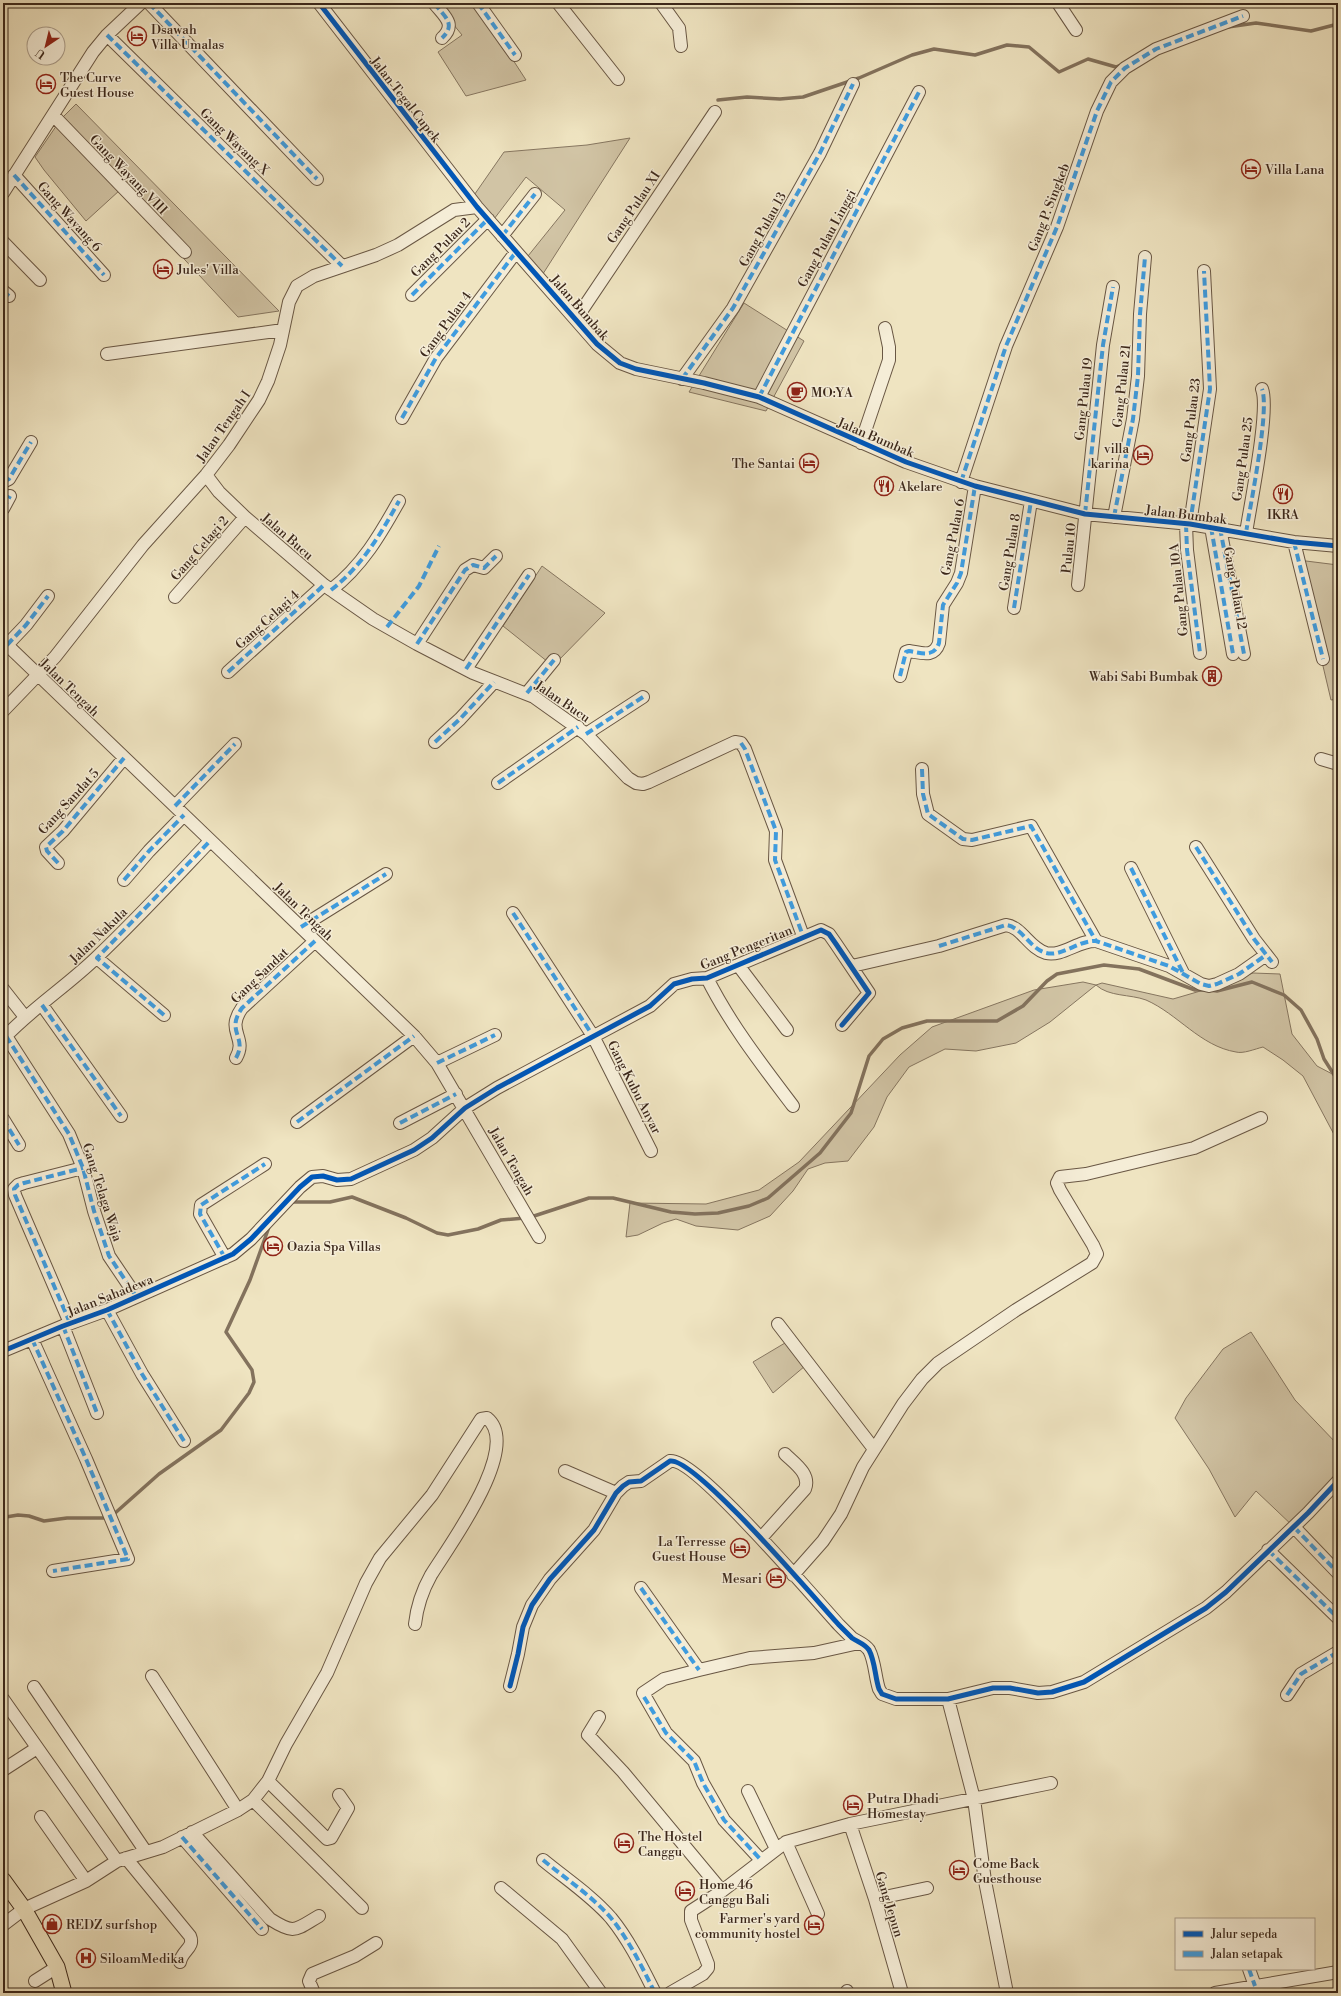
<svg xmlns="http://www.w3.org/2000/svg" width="1341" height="1996" viewBox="0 0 1341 1996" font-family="'Libre Bodoni',serif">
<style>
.green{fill:#d1c4a5;stroke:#867660}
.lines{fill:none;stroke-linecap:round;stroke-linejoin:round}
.stream{stroke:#83725d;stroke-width:3.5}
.minor-casing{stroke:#695744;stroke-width:14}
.major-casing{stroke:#3c281b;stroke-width:17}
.minor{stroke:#f5edd7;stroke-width:12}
.major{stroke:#efe4c1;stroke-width:15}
.quiet{stroke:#3f9cdf;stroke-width:4;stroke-dasharray:8 4;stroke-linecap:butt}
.cycleway-casing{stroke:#f5edd7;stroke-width:8}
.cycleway{stroke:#0057b8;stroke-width:5}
.labels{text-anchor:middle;stroke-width:3;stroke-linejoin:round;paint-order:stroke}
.poi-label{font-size:13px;fill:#3c281b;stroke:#f5edd7;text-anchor:start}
.street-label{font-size:13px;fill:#3c281b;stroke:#f5edd7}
</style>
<rect width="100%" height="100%" fill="#efe4c1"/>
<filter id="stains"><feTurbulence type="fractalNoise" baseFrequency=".005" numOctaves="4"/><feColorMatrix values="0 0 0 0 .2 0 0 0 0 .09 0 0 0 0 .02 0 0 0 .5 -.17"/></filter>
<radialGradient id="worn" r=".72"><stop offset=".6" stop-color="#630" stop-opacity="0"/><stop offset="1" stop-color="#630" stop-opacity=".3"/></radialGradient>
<path class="green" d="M436,3H476L526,80L466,96L438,52L462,35Z
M76,104L279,311L238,317L120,190L86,221L44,170L35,157L61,119Z
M630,138L539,280L524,261L565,210L526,177L491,223L470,201L504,152L587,145Z
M744,303L804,341L766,411L689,392Z
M1298,560L1338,565V699L1331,700Z
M542,566L605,613L553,666L503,626Z
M1253,973L1280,974L1292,1034L1317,1066L1338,1077V1142L1303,1076L1283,1060L1263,1047C1255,1049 1243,1054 1236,1052C1200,1046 1178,1014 1146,1000C1130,994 1109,997 1096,985L1050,1022L1016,1043L976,1051L945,1049L909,1067L887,1097L874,1127L848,1161L825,1163L808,1169L793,1191L770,1216L738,1230L696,1226L676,1219L663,1223L638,1235L626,1237L630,1203L706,1204L759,1190L799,1162L900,1055L932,1027L1034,990L1083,982L1096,985L1102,983L1173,999L1221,985Z
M1251,1332L1295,1400L1338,1445V1477L1295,1528L1256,1491L1235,1517L1209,1469L1175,1418L1186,1398L1223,1349Z
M790,1340L805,1366L773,1393L753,1362Z"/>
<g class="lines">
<path class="stream" d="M1228,27L1256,23L1311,31L1338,24
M718,100L747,97L780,99L803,97L859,78L912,55L934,49L975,55L1007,45L1029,47L1059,72L1088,59L1116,67L1123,64
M1210,990L1217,991L1252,982L1284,995L1301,1010L1317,1039L1324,1059L1338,1081
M291,1202H330L352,1197L406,1218L437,1233L448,1235L478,1229L501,1220L525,1218
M531,1217L589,1198H613L671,1212L695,1214L718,1213L749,1206L768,1198L820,1153L851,1113L869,1056L883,1039L902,1028L927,1021H997L1023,1006L1047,981L1057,974L1104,965L1139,969L1195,990H1204
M3,1520L6,1517L18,1515L29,1516L44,1521L67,1518H103L114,1514L159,1474L221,1430L249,1393L254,1382L252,1370L226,1332L250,1280L269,1227"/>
<defs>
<path id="minor" d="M149,3L317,179
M319,3L477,207L597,344L620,363L636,369L704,383L759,397L906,462L975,486L1085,514L1190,524L1294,542L1338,546
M434,3C444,16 457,24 442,38
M478,3L515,55
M558,3L618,79
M661,3L679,28L681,46
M1058,3L1076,30
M107,35L342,266
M53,115L185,252
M14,175L104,275
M3,193L93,52L107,35L141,3
M502,236L535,194
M3,242L40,280
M3,291L9,296
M412,295L488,219
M576,319L715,112
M107,354L283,330
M682,379L733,308L820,153L853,84
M759,397L919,92
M402,418L436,358L516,252
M861,443L889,360V347L885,328
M206,475L219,492L245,517L324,585L373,619L417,644L473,673L534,697L586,734L628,778L636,783L643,784L649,782L735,742L741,743L745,749L776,831L775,860L803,936
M3,482L9,479L31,442
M961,482L1006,346L1057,227L1097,111L1111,82L1125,68L1156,49L1243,16
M3,509L10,496
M1114,517L1133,419L1138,376L1140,314L1145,257
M1186,524L1187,550L1200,653
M1190,524L1210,389L1204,271
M1211,527L1233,654
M1220,528L1244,654
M1246,533C1250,506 1270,410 1262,389
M1294,542L1323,659
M1078,585L1103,345L1113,287
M331,590C362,566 380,535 399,501
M175,597L245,517
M1014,608L1031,501
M3,641L414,1036L437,1063L539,1237
M417,644L465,570L473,565L484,568L496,556
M7,645L26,625L48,596
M466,669L529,575
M228,672L324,585
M900,676L906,652L909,651C922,653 934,658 939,643L943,605L957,583L961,573L975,486
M527,693L554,660
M3,711L55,657L143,545L206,475L229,445L259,400L268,381L280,345L289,302L297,286L314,276L376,255L398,245L454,210L477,207
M586,734L643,697
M435,742L460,719L494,682
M1321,759L1338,764
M922,769L923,794L928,814L963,839L972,840L1031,826L1096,941
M498,783L578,727
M175,806L235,744
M1196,847L1254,939L1272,962
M58,863L47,851L46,847L63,831L124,758
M1131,868L1183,973
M124,880L149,851L184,815
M513,913L593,1036L651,1151
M301,927L386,874
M97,958L164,1015
M738,965L787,1030
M852,966L939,946L1006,925C1022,927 1029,948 1046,953C1062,957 1079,940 1096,941L1169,966L1201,984L1209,986L1217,984L1239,974L1266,955
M707,978C730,1024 762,1065 793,1106
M3,989L25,1017
M42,1005L121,1116
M6,1036L69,1134L83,1168L94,1211L109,1256L136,1296
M3,1039C31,1009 67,986 97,957C136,920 173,880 210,841
M236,1058C248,1037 225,1032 242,1008L315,941
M437,1063L495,1035
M3,1119L19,1145
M297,1122L414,1036
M400,1123L456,1094
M225,1258L200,1214L201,1205L265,1164
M107,1310L142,1374L184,1441
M70,1323L15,1195L14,1189L18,1185L24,1183L83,1168
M778,1324L874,1449
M63,1326L97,1413
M32,1339L86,1459L128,1559L53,1571
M3,1351L63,1326L107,1310L233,1254L251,1239L300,1187L312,1177L323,1176L337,1180L351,1179L414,1150L432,1138L465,1108L497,1088L650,1006L674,984L692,979L707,978L821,930L829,934L836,944L869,993L842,1025
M565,1471L616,1493
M1294,1527L1338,1573
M762,1537L805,1489C811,1474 794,1463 785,1454
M1268,1550L1338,1618
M793,1575L823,1541L841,1514L863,1467L903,1404L922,1379L938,1363L1016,1310L1092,1263L1097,1254L1093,1245L1060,1190L1057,1183L1060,1177L1086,1174L1194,1148L1261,1118
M641,1588L699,1670
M152,1676L238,1810
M510,1686L518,1654L523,1627L532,1605L550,1579L594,1530L616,1493L623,1486L629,1482L641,1481L670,1461C695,1457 816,1600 839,1625C843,1629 848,1634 852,1638C858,1642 865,1644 869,1650C875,1661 875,1677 879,1689L882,1694L896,1699H948L993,1688H1010L1038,1693L1052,1692L1084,1682L1206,1608L1226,1592L1308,1513L1338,1481
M34,1687L146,1852
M1287,1695L1301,1674L1338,1652
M3,1699L117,1861
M948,1699L974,1799L985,1881L1007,1993
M599,1717L588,1735L623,1772L722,1891
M3,1770L37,1748
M268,1781L327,1839L331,1838L348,1808L339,1795
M748,1791L776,1849
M253,1800L362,1908
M41,1817L86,1881
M850,1824L875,1899L902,1993
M192,1832L270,1919C295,1935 295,1930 319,1916
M182,1837L262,1929
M786,1842L818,1914
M126,1858L190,1936C195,1948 182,1950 180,1962
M543,1860C566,1879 592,1896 611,1918C629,1940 642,1967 655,1993
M761,1860L724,1820L703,1783L694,1761L666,1733L643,1693L664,1679L699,1670L750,1658L814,1653L859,1643
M501,1888L562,1939L601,1993
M875,1899L927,1888
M3,1925L24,1909L86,1881L117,1861L163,1847L238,1810L253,1800L268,1781L286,1744L327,1673L366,1583L380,1558L432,1495L481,1419L487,1418C523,1447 448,1547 431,1575C422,1591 417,1606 415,1624
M1249,1969L1255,1986
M35,1981L57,1967
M847,1991L848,1993
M314,1993L309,1981L312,1974L355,1956L376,1943
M670,1993L703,1974L708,1968V1964L691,1920V1911L722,1891L786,1842L850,1824L1051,1783
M1215,1993L1338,1972"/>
<path id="major" d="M3,1880L24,1909L57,1967L64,1993"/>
</defs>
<use href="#minor" class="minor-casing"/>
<use href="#major" class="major-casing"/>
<use href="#minor" class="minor"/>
<use href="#major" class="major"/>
<path class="quiet" d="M149,3L317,179
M434,3C444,16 457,24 442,38
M478,3L515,55
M107,35L342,266
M14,175L104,275
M502,236L535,194
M3,291L9,296
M412,295L488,219
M682,379L733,308L820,153L853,84
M759,397L919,92
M402,418L436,358L516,252
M3,482L9,479L31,442
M961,482L1006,346L1057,227L1097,111L1111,82L1125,68L1156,49L1243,16
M3,509L10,496
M1085,514L1103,345L1113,287
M1114,517L1133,419L1138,376L1140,314L1145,257
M1186,524L1187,550L1200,653
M1190,524L1210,389L1204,271
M1211,527L1233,654
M1220,528L1244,654
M1246,533C1250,506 1270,410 1262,389
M1294,542L1323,659
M331,590C362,566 380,535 399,501
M1014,608L1031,501
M387,627L419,586L439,546
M417,644L465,570L473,565L484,568L496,556
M7,645L26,625L48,596
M466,669L529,575
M228,672L324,585
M900,676L906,652L909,651C922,653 934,658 939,643L943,605L957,583L961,573L975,486
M527,693L554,660
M586,734L643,697
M435,742L460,719L494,682
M741,743L745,749L776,831L775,860L803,936
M922,769L923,794L928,814L963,839L972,840L1031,826L1096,941
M498,783L578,727
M175,806L235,744
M1196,847L1254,939L1272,962
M58,863L47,851L46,847L63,831L124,758
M1131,868L1183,973
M124,880L149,851L184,815
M513,913L593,1036
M301,927L386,874
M939,946L1006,925C1022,927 1029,948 1046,953C1062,957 1079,940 1096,941L1169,966L1201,984L1209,986L1217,984L1239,974L1266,955
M42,1005L121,1116
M164,1015L97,958L210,841
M6,1036L69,1134L83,1168L94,1211L109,1256L136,1296
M236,1058C248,1037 225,1032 242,1008L315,941
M437,1063L495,1035
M3,1119L19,1145
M297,1122L414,1036
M400,1123L456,1094
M225,1258L200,1214L201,1205L265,1164
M107,1310L142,1374L184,1441
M70,1323L15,1195L14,1189L18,1185L24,1183L83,1168
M63,1326L97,1413
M32,1339L86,1459L128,1559L53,1571
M1294,1527L1338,1573
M1268,1550L1338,1618
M641,1588L699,1670
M1287,1695L1301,1674L1338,1652
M644,1697L666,1733L694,1761L703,1783L724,1820L761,1860
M182,1837L262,1929
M543,1860C566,1879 592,1896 611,1918C629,1940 642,1967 655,1993
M1249,1969L1255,1986"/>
<defs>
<path id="cycleway" d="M319,3L477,207L597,344L620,363L636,369L704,383L759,397L906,462L975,486L1085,514L1190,524L1294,542L1338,546
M3,1351L63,1326L107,1310L233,1254L251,1239L300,1187L312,1177L323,1176L337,1180L351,1179L414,1150L432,1138L465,1108L497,1088L650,1006L674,984L692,979L707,978L821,930L829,934L836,944L869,993L842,1025
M510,1686L518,1654L523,1627L532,1605L550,1579L594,1530L616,1493L623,1486L629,1482L641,1481L670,1461C695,1457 816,1600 839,1625C843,1629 848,1634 852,1638C858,1642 865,1644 869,1650C875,1661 875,1677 879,1689L882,1694L896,1699H948L993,1688H1010L1038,1693L1052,1692L1084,1682L1206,1608L1226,1592L1308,1513L1338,1481"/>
</defs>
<use href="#cycleway" class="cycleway-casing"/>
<use href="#cycleway" class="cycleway"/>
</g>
<defs>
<symbol id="hotel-ring" viewBox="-11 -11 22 22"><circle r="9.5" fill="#f5edd7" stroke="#8f2418" stroke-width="1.5"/><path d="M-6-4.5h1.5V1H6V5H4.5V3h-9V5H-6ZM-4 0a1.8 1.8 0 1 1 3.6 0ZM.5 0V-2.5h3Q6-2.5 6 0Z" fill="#8f2418"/></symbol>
<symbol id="cafe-ring" viewBox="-11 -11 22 22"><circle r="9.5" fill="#f5edd7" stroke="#8f2418" stroke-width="1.5"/><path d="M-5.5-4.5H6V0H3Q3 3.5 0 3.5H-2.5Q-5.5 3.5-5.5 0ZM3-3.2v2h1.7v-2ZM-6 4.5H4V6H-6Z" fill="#8f2418"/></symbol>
<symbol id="restaurant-ring" viewBox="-11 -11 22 22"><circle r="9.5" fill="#f5edd7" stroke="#8f2418" stroke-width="1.5"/><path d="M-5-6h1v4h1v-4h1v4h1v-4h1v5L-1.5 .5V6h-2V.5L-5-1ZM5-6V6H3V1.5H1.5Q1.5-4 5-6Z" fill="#8f2418"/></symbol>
<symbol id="building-ring" viewBox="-11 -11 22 22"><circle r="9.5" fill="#f5edd7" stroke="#8f2418" stroke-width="1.5"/><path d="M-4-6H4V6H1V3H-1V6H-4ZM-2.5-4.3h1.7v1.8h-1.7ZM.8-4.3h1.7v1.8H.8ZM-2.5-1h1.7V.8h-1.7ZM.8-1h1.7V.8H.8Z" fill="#8f2418"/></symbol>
<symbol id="shop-ring" viewBox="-11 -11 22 22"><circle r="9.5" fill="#f5edd7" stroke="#8f2418" stroke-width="1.5"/><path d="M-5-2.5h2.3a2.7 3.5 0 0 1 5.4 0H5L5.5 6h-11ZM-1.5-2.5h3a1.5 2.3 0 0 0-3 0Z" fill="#8f2418"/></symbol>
<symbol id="hospital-ring" viewBox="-11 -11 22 22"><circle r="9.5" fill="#f5edd7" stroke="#8f2418" stroke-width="1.5"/><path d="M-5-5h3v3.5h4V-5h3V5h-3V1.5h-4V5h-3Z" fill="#8f2418"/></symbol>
</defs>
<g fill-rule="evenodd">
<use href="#hotel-ring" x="126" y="25" width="22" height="22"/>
<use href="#hotel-ring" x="35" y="73" width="22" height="22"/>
<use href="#hotel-ring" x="1240" y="158" width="22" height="22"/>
<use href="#hotel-ring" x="152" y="258" width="22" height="22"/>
<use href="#cafe-ring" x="786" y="381" width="22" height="22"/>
<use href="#hotel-ring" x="1132" y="444" width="22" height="22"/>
<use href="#hotel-ring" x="798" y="452" width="22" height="22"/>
<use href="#restaurant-ring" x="873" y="475" width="22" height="22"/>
<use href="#restaurant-ring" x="1272" y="483" width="22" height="22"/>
<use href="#building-ring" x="1201" y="665" width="22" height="22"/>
<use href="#hotel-ring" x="262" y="1235" width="22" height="22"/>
<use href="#hotel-ring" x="729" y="1537" width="22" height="22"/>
<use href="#hotel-ring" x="765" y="1567" width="22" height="22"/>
<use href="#hotel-ring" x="842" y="1794" width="22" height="22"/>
<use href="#hotel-ring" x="613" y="1832" width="22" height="22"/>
<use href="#hotel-ring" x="948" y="1859" width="22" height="22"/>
<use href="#hotel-ring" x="674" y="1880" width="22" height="22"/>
<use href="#shop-ring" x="41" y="1913" width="22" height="22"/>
<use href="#hotel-ring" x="803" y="1914" width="22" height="22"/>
<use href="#hospital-ring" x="75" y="1947" width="22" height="22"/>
</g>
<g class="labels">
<g class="poi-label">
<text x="151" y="34">Dsawah<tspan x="151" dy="15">Villa Umalas</tspan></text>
<text x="60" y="82">The Curve<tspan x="60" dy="15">Guest House</tspan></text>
<text x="1265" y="174">Villa Lana</text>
<text x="177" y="274">Jules' Villa</text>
<text x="811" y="397">MO:YA</text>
<text x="1129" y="453" text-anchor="end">villa<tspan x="1129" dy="15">karina</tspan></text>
<text x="795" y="468" text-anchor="end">The Santai</text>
<text x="898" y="491">Akelare</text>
<text x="1283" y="519" text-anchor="middle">IKRA</text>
<text x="1198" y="681" text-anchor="end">Wabi Sabi Bumbak</text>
<text x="287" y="1251">Oazia Spa Villas</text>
<text x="726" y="1546" text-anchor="end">La Terresse<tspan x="726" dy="15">Guest House</tspan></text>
<text x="762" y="1583" text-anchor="end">Mesari</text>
<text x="867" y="1803">Putra Dhadi<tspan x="867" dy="15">Homestay</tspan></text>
<text x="638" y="1841">The Hostel<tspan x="638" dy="15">Canggu</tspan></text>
<text x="973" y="1868">Come Back<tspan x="973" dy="15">Guesthouse</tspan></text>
<text x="699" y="1889">Home 46<tspan x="699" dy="15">Canggu Bali</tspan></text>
<text x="800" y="1923" text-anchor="end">Farmer's yard<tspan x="800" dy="15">community hostel</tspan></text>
<text x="66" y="1929">REDZ surfshop</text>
<text x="100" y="1963">SiloamMedika</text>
</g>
<g class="street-label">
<text transform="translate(406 99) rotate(52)" y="5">Jalan Tegal Cupek</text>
<text transform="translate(235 141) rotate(44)" y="5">Gang Wayang X</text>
<text transform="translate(129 174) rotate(46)" y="5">Gang Wayang VIII</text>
<text transform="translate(633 207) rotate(-56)" y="5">Gang Pulau XI</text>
<text transform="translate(1048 207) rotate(-69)" y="5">Gang P. Singkeb</text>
<text transform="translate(70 216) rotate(48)" y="5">Gang Wayang 6</text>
<text transform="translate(762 229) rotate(-61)" y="5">Gang Pulau 13</text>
<text transform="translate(826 238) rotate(-62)" y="5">Gang Pulau Linggi</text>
<text transform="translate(440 247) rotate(-45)" y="5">Gang Pulau 2</text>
<text transform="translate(580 307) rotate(49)" y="5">Jalan Bumbak</text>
<text transform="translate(445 324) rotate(-54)" y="5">Gang Pulau 4</text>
<text transform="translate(1121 386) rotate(-84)" y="5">Gang Pulau 21</text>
<text transform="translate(1083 399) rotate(-84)" y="5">Gang Pulau 19</text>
<text transform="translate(1190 420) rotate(-83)" y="5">Gang Pulau 23</text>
<text transform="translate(223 426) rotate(-55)" y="5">Jalan Tengah I</text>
<text transform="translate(876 437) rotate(23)" y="5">Jalan Bumbak</text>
<text transform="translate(1242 459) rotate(-82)" y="5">Gang Pulau 25</text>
<text transform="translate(1186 514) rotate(7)" y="5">Jalan Bumbak</text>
<text transform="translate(288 536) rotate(41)" y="5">Jalan Bucu</text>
<text transform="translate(952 537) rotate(-79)" y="5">Gang Pulau 6</text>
<text transform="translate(199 548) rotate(-49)" y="5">Gang Celagi 2</text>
<text transform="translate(1068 548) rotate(-84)" y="5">Pulau 10</text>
<text transform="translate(1009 552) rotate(-81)" y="5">Gang Pulau 8</text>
<text transform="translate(1236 588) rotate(80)" y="5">Gang Pulau 12</text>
<text transform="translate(1178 590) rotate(-96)" y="5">Gang Pulau 10A</text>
<text transform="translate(267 619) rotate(-42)" y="5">Gang Celagi 4</text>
<text transform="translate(70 687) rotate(44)" y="5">Jalan Tengah</text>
<text transform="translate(563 701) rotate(34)" y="5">Jalan Bucu</text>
<text transform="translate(68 801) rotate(-48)" y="5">Gang Sandat 5</text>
<text transform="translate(304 911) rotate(44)" y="5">Jalan Tengah</text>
<text transform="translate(98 935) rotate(-44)" y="5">Jalan Nakula</text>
<text transform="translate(746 947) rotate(-22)" y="5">Gang Pengeritan</text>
<text transform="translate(259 975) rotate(-44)" y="5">Gang Sandat</text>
<text transform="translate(635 1087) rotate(63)" y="5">Gang Kubu Anyar</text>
<text transform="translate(512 1161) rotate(60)" y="5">Jalan Tengah</text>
<text transform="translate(103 1192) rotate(72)" y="5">Gang Telaga Waja</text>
<text transform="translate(110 1295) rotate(-22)" y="5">Jalan Sahadewa</text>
<text transform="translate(890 1904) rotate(73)" y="5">Gang Jepun</text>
</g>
</g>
<rect width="1341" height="1996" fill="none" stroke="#efe4c1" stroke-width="16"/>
<rect x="4" y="4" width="1333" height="1988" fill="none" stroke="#3c281b" stroke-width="2"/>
<rect x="8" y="8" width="1325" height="1980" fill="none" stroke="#3c281b"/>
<rect x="1175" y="1918" width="140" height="52" fill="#f5edd7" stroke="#ab9e8c"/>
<rect x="1183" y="1931" width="20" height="6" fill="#0057b8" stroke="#ab9e8c"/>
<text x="1211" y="1938" font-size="12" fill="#3c281b">Jalur sepeda</text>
<rect x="1183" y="1951" width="20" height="6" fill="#3f9cdf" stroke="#ab9e8c"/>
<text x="1211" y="1958" font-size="12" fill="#3c281b">Jalan setapak</text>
<g transform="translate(46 46) rotate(215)"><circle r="19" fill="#f5edd7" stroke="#ab9e8c"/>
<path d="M0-3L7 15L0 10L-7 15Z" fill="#8f2418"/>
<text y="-6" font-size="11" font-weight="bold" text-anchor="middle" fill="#3c281b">U</text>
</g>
<rect width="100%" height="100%" filter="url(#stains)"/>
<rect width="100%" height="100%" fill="url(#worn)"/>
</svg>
